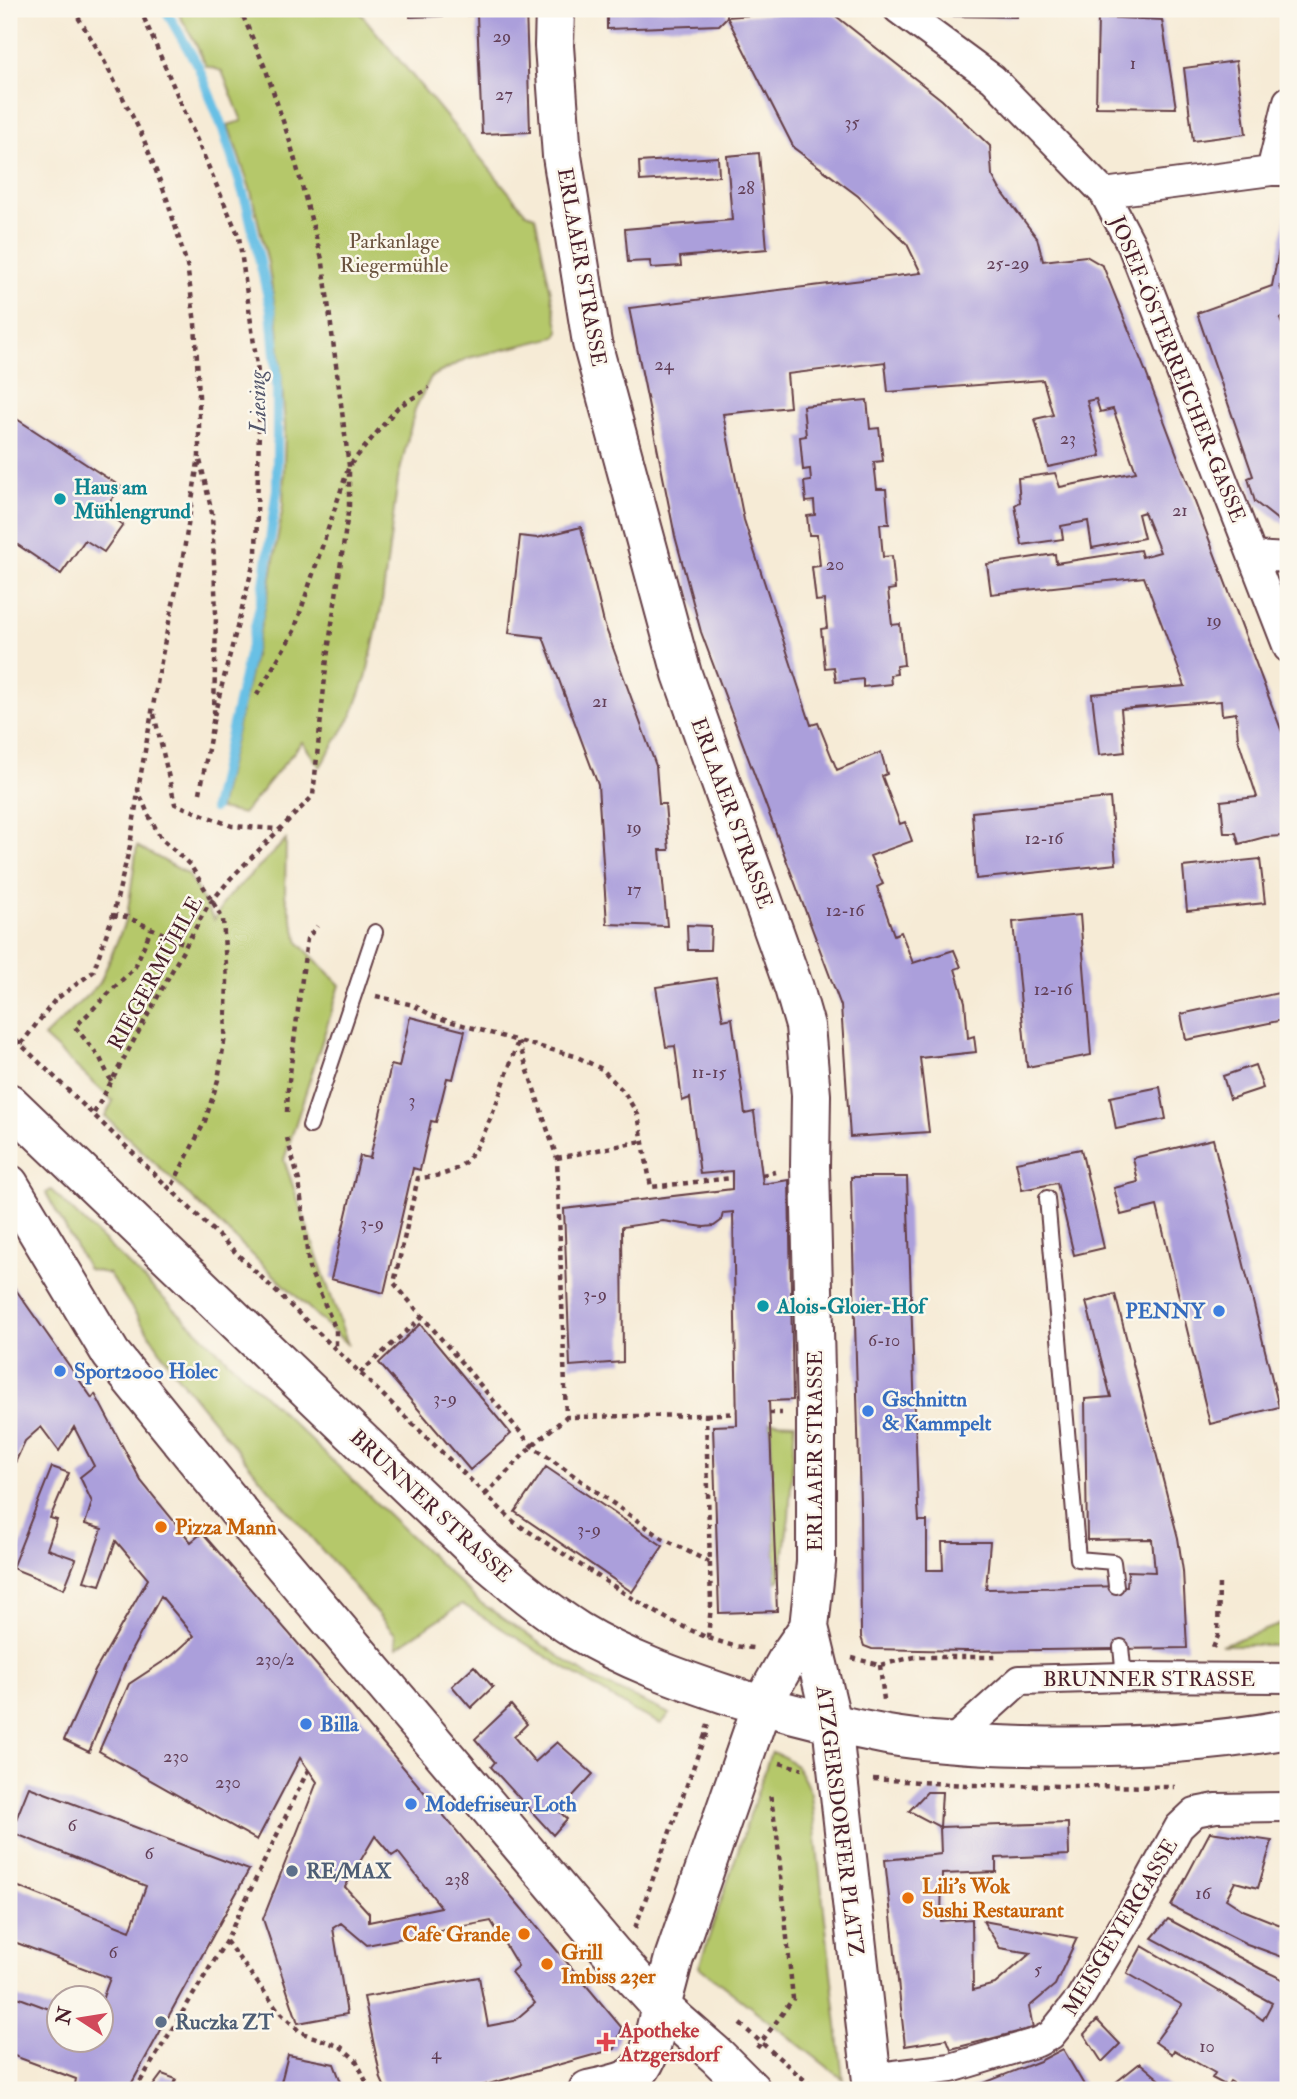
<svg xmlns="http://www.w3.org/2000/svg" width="1297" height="2099" viewBox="0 0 1297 2099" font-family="'IM FELL Double Pica',serif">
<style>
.green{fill:#b5c86b;stroke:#80744b;stroke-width:2}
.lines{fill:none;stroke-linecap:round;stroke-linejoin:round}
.stream{stroke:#68c0e5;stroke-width:10}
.building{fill:#ab9fdb;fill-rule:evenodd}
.lane-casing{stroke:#643e45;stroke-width:18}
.street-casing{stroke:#643e45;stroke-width:32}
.secondary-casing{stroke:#643e45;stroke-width:42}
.primary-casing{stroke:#643e45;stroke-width:42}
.path{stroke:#643e45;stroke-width:4.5;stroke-dasharray:5 5;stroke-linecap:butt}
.lane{stroke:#fff;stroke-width:14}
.street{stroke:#fff;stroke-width:28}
.secondary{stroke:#fff;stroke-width:38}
.primary{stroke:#fff;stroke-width:38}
.culture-dot{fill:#0f9aa8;stroke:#fbf7ec;stroke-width:2.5}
.shop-dot{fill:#3f7fe0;stroke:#fbf7ec;stroke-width:2.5}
.food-dot{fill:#e8710a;stroke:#fbf7ec;stroke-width:2.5}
.service-dot{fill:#5c6f8a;stroke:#fbf7ec;stroke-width:2.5}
.health-dot{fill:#e0444e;stroke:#fbf7ec;stroke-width:2.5}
.labels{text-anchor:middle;stroke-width:5;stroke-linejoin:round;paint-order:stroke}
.number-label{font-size:18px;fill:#623f57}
.park-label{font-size:21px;fill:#6a523e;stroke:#fbf7ec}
.street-label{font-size:21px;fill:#4a1f2b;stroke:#fbf7ec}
.culture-label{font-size:21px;font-weight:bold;fill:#0d838f;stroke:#fbf7ec;text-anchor:start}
.shop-label{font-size:21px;font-weight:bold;fill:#366cbe;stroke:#fbf7ec;text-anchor:start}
.food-label{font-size:21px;font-weight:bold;fill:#c56008;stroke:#fbf7ec;text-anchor:start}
.service-label{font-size:21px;font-weight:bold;fill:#4e5e75;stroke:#fbf7ec;text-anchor:start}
.health-label{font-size:21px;font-weight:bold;fill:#be3a42;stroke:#fbf7ec;text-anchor:start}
.water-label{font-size:23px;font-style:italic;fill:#54576c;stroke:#fbf7ec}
</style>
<rect width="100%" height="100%" fill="#fbf7ec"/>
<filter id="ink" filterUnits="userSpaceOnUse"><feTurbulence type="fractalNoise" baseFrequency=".0143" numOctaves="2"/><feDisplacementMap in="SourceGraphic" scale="14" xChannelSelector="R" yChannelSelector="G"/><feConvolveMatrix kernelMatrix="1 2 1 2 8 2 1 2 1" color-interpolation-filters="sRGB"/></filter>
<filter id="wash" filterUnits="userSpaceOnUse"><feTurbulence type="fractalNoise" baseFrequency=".00686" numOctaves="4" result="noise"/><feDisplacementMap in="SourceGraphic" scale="28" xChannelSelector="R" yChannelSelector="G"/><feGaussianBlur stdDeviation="1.57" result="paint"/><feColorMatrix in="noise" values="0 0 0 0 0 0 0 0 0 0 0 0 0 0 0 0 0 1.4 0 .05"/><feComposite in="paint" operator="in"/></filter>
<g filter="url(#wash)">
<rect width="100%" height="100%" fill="#f6ebd6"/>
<path class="green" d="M176,9H357L526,213L535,216L559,331L556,337L468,358L431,377L415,409L398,479L381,609L366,678L352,715L320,767L302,742L243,814L219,809L269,590L283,505L285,427L278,326L268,263L251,191L228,125L242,121L222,71L206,66L194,40Z
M286,840L285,895L299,943L340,985L284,1160L348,1345L105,1116L113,1101L44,1037L100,983L127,917L137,846L188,874L214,920L226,899Z
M51,1190L478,1601L591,1678L670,1714L661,1724L634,1711L462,1604L397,1647L395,1634L264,1483L177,1376L109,1274L88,1269L46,1193Z
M770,1422L795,1423L789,1517L780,1580L776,1582Z
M1288,1622V1645H1221Z
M771,1752C796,1759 801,1771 811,1794L843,2079L699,1967Z"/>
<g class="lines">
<path class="stream" d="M165,9L198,66L223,129L247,205L271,310L277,377V489L263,593L214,808"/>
</g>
<g id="blocks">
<path class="building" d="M410,9H526L530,132L482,134L477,15L410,17Z
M607,9H727V17L719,25L607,29Z
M827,9L942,100L990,146L992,175L999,188L1037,238L1043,261L1086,256L1103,266L1145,370L1288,748V851L1282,836L1265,837L1239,844L1236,833H1224L1221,801L1257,797L1238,739L1236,713L1222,715L1221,701L1121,709L1125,752L1099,755L1092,694L1185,686L1144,577L991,594L987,564L1055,554L1056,563L1140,550L1142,557L1160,552L1144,512L1138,514L1144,538L1092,548L1088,521L1061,526L1063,539L1022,545L1015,505L1020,502L1018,478L1055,473L1060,487L1136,472L1113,409L1100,412L1096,399L1087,401L1101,456L1048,467L1035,419L1053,415L1043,380L888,392L885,362L787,374L790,407L723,414L744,520L811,725L818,723L837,770L881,752L887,774L882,776L900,824L905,822L912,841L870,856L883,884L877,887L894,935L901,932L913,963L954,950L961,967L955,969L965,1002L968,1038L974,1036L976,1052L920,1058L929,1132L850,1137L841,1006L701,632L675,536L629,308L921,273L907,244L858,196L794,148L727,17Z
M949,9H1017V17L949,16Z
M1098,17L1162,20L1176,108L1096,107Z
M1236,61L1246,134L1193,141L1184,68Z
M759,153L767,249L680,257L681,266L651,268L650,261L628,262L625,229L732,220L727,156Z
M718,157L719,176L640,181L639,162Z
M1287,209L1288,286H1280L1288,308V315L1280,319L1288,339V525L1283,524L1255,502L1248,478L1253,476L1197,313L1272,286Z
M867,400L870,429L879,428L883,461L874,462L877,489H886L889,524H880L883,557L892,556L895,589L888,590L892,625L900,624L904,665L896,666L897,674L890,675L891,684L863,687V679L836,682L834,667L825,668L821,629L827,628L824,600L816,601L812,567L820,566L817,535H809L807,516L815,515L814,501L806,502L804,482L811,481L810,469L803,470L800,437L806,436L803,406Z
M9,414L121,487L103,511L123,525L104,552L85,540L61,574L9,539Z
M581,527L604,623L656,766L659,804H665L669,850H660L667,926L607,924L598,785L543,637L509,633L520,536L537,538Z
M1110,798L1116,864L976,879L972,812Z
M1260,859L1265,903L1187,911L1183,867Z
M1080,915L1091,1055L1027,1067L1013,922Z
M687,925L711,926L710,950H688Z
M716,978L723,1020L732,1018L745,1114L754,1112L763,1184L789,1180L793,1400L769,1401L777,1611L719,1613L713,1426L737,1425L733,1212L723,1213L721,1221L714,1226L704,1227L663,1221L622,1227L623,1362L570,1366L564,1209L732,1189V1171L700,1174L690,1098L682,1101L675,1046L666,1047L656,987Z
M1288,991V1019L1186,1040L1181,1014Z
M410,1017L465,1031L453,1079L447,1078L436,1122L431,1121L420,1170L413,1168L384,1293L331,1279L360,1156L370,1158L391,1065L399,1067Z
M1255,1065L1263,1088L1230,1099L1223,1076Z
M1160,1087L1166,1119L1116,1129L1110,1097Z
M1213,1139L1279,1407L1210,1424L1157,1206L1121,1215L1114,1188L1138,1182L1133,1158Z
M1081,1149L1104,1248L1074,1255L1057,1183L1022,1190L1016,1162Z
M851,1177H907L918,1505L919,1521H927V1570H943L942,1542H990L986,1589L1127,1586L1128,1571L1155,1572L1152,1539L1087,1540L1085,1399L1111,1397L1086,1302L1115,1294L1178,1538L1183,1571L1187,1648L966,1651L872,1649L864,1646L861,1637L860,1503Z
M9,1280L92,1398L95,1394L141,1481L191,1542L202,1533L346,1699L622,2028L615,2049L467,2090H386L381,2079L364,1997L479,1977L488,2026L514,2021L535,2003L511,1972L518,1966L491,1921L367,1945L341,1923L333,1928L347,2014L298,2023L263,1919L317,1782L300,1758L257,1840L99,1751L129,1684L173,1655L194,1636L161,1596L130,1653L89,1752L64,1740L95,1671L148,1579L116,1541L100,1585L84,1581L102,1529L85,1524L92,1502L80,1477L94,1466L74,1427L59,1451L41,1427L25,1441L9,1476ZM375,1836L392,1856L398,1852L441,1907L369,1922V1913L345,1887Z
M420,1324L511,1434L470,1470L379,1363Z
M52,1467L69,1473L50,1518L57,1520L47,1549L76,1559L64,1589L12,1568Z
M546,1467L663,1546L632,1592L515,1512Z
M474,1666L493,1687L471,1708L452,1686Z
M511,1705L527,1724L514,1737L535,1762L557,1742L593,1774L559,1811L567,1819L553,1835L491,1767L495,1762L475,1739Z
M29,1787L249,1870L128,2090H74L76,2079L9,2054V1994L60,2013V2040H102V2000L110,1978L9,1940V1883L130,1931L146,1886L11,1832Z
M927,1792H942L940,1827L1068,1823L1069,1855L996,1858V1872L942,1874L941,1921L972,1919L973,1990L995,1984L1031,1953L1000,1948L983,1921L1077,1938L1055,1985L1029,2007L1033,2028L951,2049L947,2039L905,2046L885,1860L941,1854L940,1827L909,1811Z
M1210,1832L1272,1841L1258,1888L1235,1882L1226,1899L1243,1910L1288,1928V1959L1247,1944L1171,1906Z
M1168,1919L1261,1969L1288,1982V2090H1245L1230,2081L1227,2086L1212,2078L1215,2073L1174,2050L1172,2054L1155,2042L1182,2005L1127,1973L1142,1946L1239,2003L1263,2020L1272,2003L1152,1938Z
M1097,2020L1120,2044L1102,2062L1084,2034Z
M1063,2049L1087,2090H966L1040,2061Z
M288,2055L334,2064L344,2090H279Z
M1140,2063L1172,2090H1120L1115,2083Z
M162,2074L176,2079L172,2090H150Z"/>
</g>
</g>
<g filter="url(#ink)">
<use href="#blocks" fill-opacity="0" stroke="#643e45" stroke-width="2"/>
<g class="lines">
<defs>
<path id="lane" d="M310,1126L375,932
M1047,1198L1078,1559L1113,1562L1116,1586
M1121,1647L1124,1677"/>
<path id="street" d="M898,9L993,79L1104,193L1132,246L1288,648
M1271,171L1288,101
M1104,193L1271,171H1288
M1254,556L1288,558
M950,1743L1020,1680L1124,1677L1288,1678
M871,2078L951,2068L1038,2042L1051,2035L1079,2000L1136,1905L1179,1827L1195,1812L1216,1808L1288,1807"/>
<path id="secondary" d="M555,9L554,46L562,156L592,343L682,674L794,988L805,1026L811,1095L810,1166L816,1412V1562L809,1627L832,1723
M762,1705L791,1653L809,1627
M588,2090C600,2087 614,2085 626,2080C651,2070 654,2031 661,2007"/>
<path id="primary" d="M9,1103L481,1556C512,1582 543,1609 578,1631C624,1659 677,1678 728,1695C780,1711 834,1725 887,1735C933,1743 979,1745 1025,1746C1112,1748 1202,1745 1288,1729
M9,1184L111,1354L243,1517L612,1953L661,2007L717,2056L751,2090
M832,1723L873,2090
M661,2007L674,1958L762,1705"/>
</defs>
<use href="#lane" class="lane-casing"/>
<use href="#street" class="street-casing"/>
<use href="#secondary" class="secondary-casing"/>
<use href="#primary" class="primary-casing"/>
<path class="path" d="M73,9L100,53L142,135L167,199L187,265L195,323L199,396V456L182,563L164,645L138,790L148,814L161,838L191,866L223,919L227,981L225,1036L218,1080L205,1121L171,1188
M140,9L239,237L260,387L256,554L214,716
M242,13L250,9
M257,695L294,631L349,466L398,407L429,388
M154,714L175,804L232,826L277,829
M200,793L214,716L216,614L212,513L200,460
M113,915L127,917L187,945
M376,996L413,1005L435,1017L518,1041L557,1158L566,1417L706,1415L711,1605L708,1638
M9,1033L514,1522L627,1595L671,1621L708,1638L734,1646L753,1648
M21,1044L55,1000L93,972L113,915L130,846L138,792
M111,1081L100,1058L75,1027L135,967L151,929
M287,1112L288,1089L307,939L317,926
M94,1113L207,907L231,878L313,796L327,658L349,506V466L323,263L290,142L266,70L240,9
M287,1138L299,1181L309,1268L336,1330V1349
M557,1158L643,1141
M762,1175L775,1172
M360,1373L422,1317
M769,1413H782
M706,1415L737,1413
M485,1495L532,1446L566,1417
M709,1562L662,1538L532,1446L394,1283L418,1178C433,1177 446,1175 459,1167C485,1151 507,1071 518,1041L575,1056L602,1069L624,1092L638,1115L651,1187L732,1178
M1213,1648L1218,1636L1219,1582
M852,1658L880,1665L915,1657H999
M880,1665L884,1700
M708,1724L705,1735L713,1738
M780,1763L802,1769
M873,1779L965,1785L1175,1787
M635,1928L705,1735
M226,1941L278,2010L300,2032L341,2047L356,2060L370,2090
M740,2024L816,2090
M757,2048L793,1999L777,1835L770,1794
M135,2090L226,1941L308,1770"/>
<use href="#lane" class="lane"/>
<use href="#street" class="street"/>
<use href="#secondary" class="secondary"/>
<use href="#primary" class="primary"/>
</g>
</g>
<g class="culture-dot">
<circle cx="60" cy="499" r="7"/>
<circle cx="763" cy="1306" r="7"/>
</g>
<g class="shop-dot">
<circle cx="1219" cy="1311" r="7"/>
<circle cx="60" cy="1371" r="7"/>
<circle cx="868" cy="1411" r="7"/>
<circle cx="306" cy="1724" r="7"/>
<circle cx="411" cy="1804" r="7"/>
</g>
<g class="food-dot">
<circle cx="161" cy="1527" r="7"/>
<circle cx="908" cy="1898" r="7"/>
<circle cx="524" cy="1934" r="7"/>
<circle cx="547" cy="1964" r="7"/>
</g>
<g class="service-dot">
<circle cx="292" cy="1871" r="7"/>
<circle cx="161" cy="2022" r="7"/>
</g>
<path class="health-dot" d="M602.5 2031.5h7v7h7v7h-7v7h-7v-7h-7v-7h7z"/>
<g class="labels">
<g class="number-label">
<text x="502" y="42">29</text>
<text x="1133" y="69">1</text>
<text x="504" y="100">27</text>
<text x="852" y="128">35</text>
<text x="746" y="194">28</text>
<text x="1008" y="269">25-29</text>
<text x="664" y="370">24</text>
<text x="1068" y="444">23</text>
<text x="1180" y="516">21</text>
<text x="835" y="570">20</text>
<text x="1214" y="626">19</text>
<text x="600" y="707">21</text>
<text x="634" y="833">19</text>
<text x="1044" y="844">12-16</text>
<text x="634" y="895">17</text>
<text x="845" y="916">12-16</text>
<text x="1053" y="995">12-16</text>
<text x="709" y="1078">11-15</text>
<text x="412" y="1106">3</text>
<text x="372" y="1229">3-9</text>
<text x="595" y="1300">3-9</text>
<text x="884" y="1346">6-10</text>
<text x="445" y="1404">3-9</text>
<text x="589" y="1535">3-9</text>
<text x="275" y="1665">230/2</text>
<text x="176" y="1762">230</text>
<text x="228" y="1788">230</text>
<text x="72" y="1831">6</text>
<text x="149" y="1859">6</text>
<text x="457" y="1885">238</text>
<text x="1203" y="1899">16</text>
<text x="113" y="1958">6</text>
<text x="1038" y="1975">5</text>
<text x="1207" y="2052">10</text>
<text x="436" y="2059">4</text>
</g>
<g class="park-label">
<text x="394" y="248">Parkanlage<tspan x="394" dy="24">Riegermühle</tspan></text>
</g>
<g class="street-label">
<text transform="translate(582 267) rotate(80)" y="7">ERLAAER STRASSE</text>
<text transform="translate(1178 369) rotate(68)" y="7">JOSEF-ÖSTERREICHER-GASSE</text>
<text transform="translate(732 813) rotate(70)" y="7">ERLAAER STRASSE</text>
<text transform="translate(155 973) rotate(-61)" y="7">RIEGERMÜHLE</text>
<text transform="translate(815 1451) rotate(-90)" y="7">ERLAAER STRASSE</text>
<text transform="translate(431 1506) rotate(43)" y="7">BRUNNER STRASSE</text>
<text x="1149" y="1686">BRUNNER STRASSE</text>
<text transform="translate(840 1821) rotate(83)" y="7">ATZGERSDORFER PLATZ</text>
<text transform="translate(1120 1927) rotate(-59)" y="7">MEISGEYERGASSE</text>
</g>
<g class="culture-label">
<text x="74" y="494">Haus am<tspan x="74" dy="24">Mühlengrund</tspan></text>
<text x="777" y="1313">Alois-Gloier-Hof</text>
</g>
<g class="shop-label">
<text x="1205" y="1318" text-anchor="end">PENNY</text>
<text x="74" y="1378">Sport2000 Holec</text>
<text x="882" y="1406">Gschnittn<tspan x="882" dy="24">&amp; Kammpelt</tspan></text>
<text x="320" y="1731">Billa</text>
<text x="425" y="1811">Modefriseur Loth</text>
</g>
<g class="food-label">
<text x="175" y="1534">Pizza Mann</text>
<text x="922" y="1893">Lili's Wok<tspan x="922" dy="24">Sushi Restaurant</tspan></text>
<text x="510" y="1941" text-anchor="end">Cafe Grande</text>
<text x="561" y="1959">Grill<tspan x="561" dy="24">Imbiss 23er</tspan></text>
</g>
<g class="service-label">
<text x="306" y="1878">RE/MAX</text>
<text x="175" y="2029">Ruczka ZT</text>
</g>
<g class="health-label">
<text x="620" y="2037">Apotheke<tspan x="620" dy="24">Atzgersdorf</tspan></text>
</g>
<g class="water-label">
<text transform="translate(257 402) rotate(-91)" y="8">Liesing</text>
</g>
</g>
<rect width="1297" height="2099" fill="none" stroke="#fbf7ec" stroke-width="35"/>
<g transform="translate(80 2019) rotate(282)"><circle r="33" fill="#fbf7ec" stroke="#b4a19f" stroke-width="2"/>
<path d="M0-5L12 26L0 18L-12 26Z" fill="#d1495b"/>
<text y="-10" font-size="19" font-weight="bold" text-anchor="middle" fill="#4a1f2b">N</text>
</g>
</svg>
